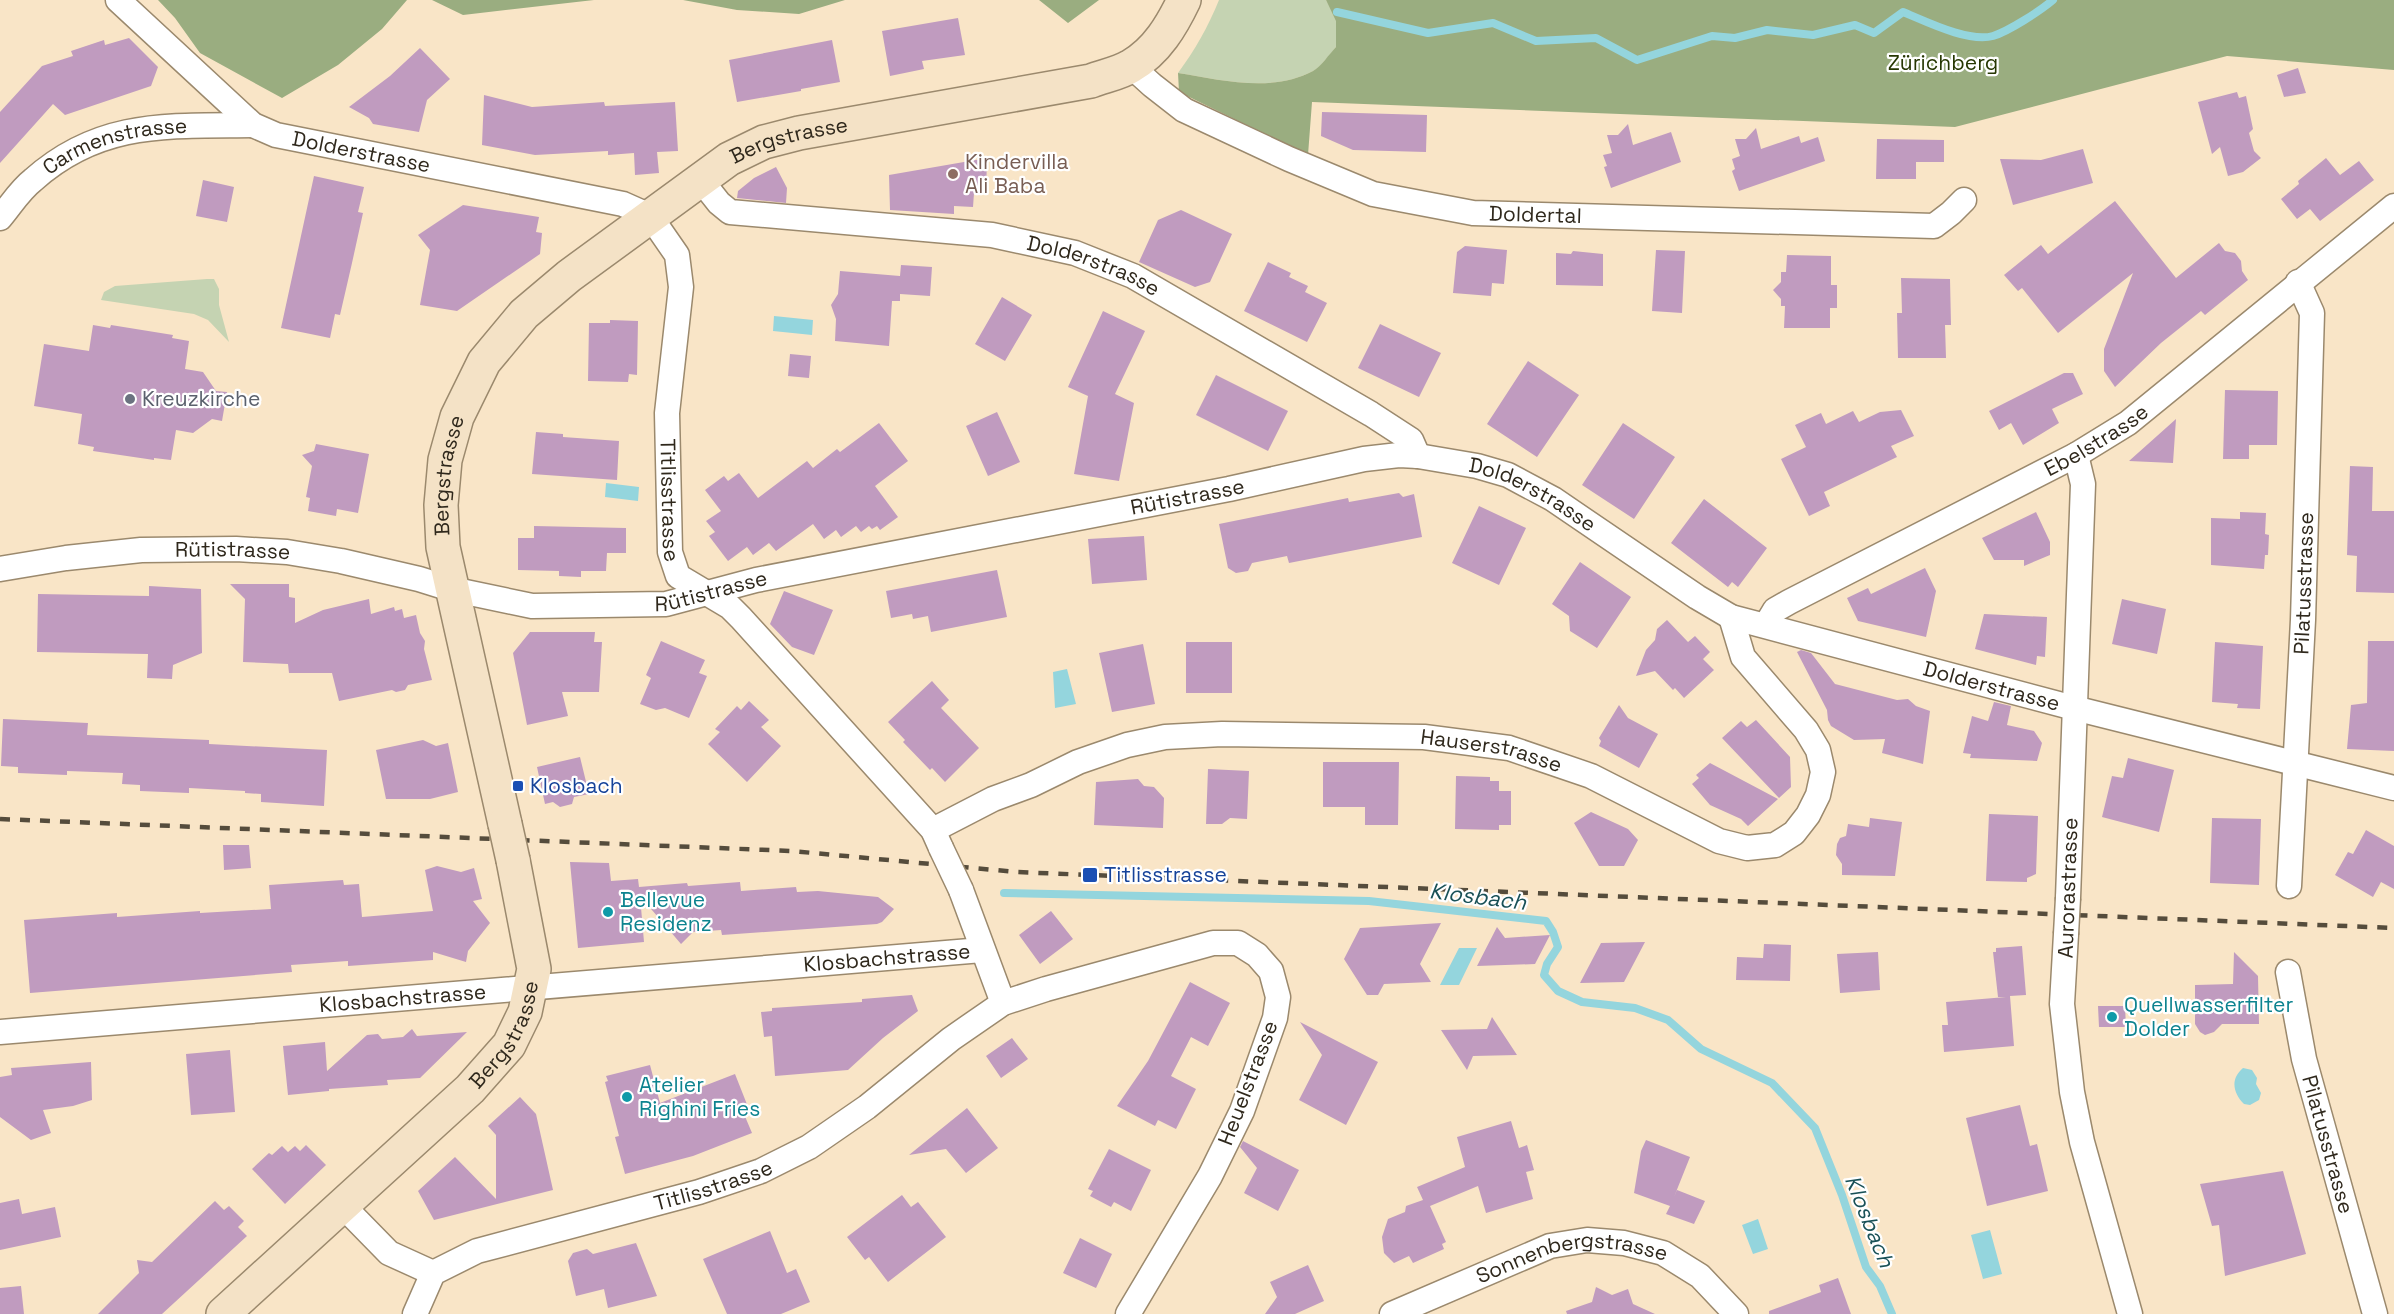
<svg xmlns="http://www.w3.org/2000/svg" width="2394" height="1314" viewBox="0 0 2394 1314" font-family="'Space Grotesk',sans-serif">
<style>
.green{fill:#c5d3b2}
.forest{fill:#9aad80}
.water{fill:#94d5dd}
.lines{fill:none;stroke-linecap:round;stroke-linejoin:round}
.stream{stroke:#94d5dd;stroke-width:8}
.building{fill:#c09bbf}
.minor-casing{stroke:#9b896d;stroke-width:27}
.secondary-casing{stroke:#9b896d;stroke-width:36}
.minor{stroke:#fff;stroke-width:24}
.secondary{stroke:#f4e2c6;stroke-width:33}
.rail{stroke:#554c3c;stroke-width:4.5;stroke-dasharray:10 10;stroke-linecap:butt}
.minor-bridge-casing{stroke:#9b896d;stroke-width:27;stroke-linecap:butt}
.secondary-bridge-casing{stroke:#9b896d;stroke-width:36;stroke-linecap:butt}
.minor-bridge{stroke:#fff;stroke-width:24}
.secondary-bridge{stroke:#f4e2c6;stroke-width:33}
.education-dot{fill:#8d6e63;stroke:#fff;stroke-width:2}
.worship-dot{fill:#6b7280;stroke:#fff;stroke-width:2}
.transit-dot{fill:#1a4fb4;stroke:#fff;stroke-width:2}
.culture-dot{fill:#0f9aa8;stroke:#fff;stroke-width:2}
.labels{text-anchor:middle;stroke-width:4.5;stroke-linejoin:round;paint-order:stroke}
.park-label{font-size:21px;fill:#263702;stroke:#fff}
.street-label{font-size:21px;fill:#2f281c;stroke:#fff}
.education-label{font-size:21px;fill:#785e54;stroke:#fff;text-anchor:start}
.worship-label{font-size:21px;fill:#5b616d;stroke:#fff;text-anchor:start}
.transit-label{font-size:21px;fill:#164399;stroke:#fff;text-anchor:start}
.culture-label{font-size:21px;fill:#0d838f;stroke:#fff;text-anchor:start}
.water-label{font-size:22px;font-style:italic;fill:#195157;stroke:#fff}
</style>
<rect width="100%" height="100%" fill="#f9e5c7"/>
<path class="green" d="M1219,0H1326L1337,21L1336,47C1329,55 1321,67 1313,71C1272,93 1221,80 1178,73C1195,50 1208,27 1219,0Z
M207,279H214L219,289V305L229,342L208,320L194,314L101,300L104,292L115,286Z"/>
<path class="forest" d="M158,0H407L382,29L338,65L282,98L200,53L175,18Z
M432,0H594L463,15Z
M683,0H845L799,14L737,10Z
M1039,0H1099L1068,23Z
M1326,0H2394V70L2227,56L1955,127L1312,102L1308,155L1179,92L1178,73C1221,80 1272,93 1313,71C1321,67 1329,54 1336,47V21Z"/>
<path class="water" d="M774,316L813,320L812,335L773,331Z
M606,483L639,487L638,501L605,497Z
M1067,669L1076,704L1055,708L1053,672Z
M1459,948H1477L1459,985H1440Z
M2243,1068L2252,1070L2257,1078L2256,1084L2261,1093L2259,1100L2250,1105L2244,1104C2233,1093 2230,1079 2243,1068Z
M1758,1219L1768,1249L1753,1254L1742,1225Z
M1990,1230L2002,1274L1983,1279L1971,1235Z"/>
<g class="lines">
<path class="stream" d="M1337,12L1428,33L1493,23L1536,41L1596,38L1637,60L1712,36L1735,38L1767,30L1813,35L1855,25L1874,33L1903,12C1925,21 1969,43 1993,36C2009,31 2040,11 2053,0
M1004,893L1369,901L1546,921L1553,932L1558,947L1547,964L1544,975L1558,991L1582,1002L1635,1008L1668,1020L1701,1049L1772,1083L1815,1128L1842,1195L1866,1267L1880,1286L1892,1314"/>
</g>
<path class="building" d="M958,18L965,55L922,61L924,69L890,76L882,31Z
M129,38L158,67L151,86L65,115L53,104L0,163V112L42,66L73,56L71,51L104,40L105,45Z
M832,40L840,82L801,89V91L737,102L729,60Z
M420,48L450,79L427,100L419,132L373,124L369,118L349,107L390,76Z
M2298,68L2306,93L2284,97L2277,75Z
M2237,92L2239,98L2246,96L2253,129L2249,133L2254,151L2261,158L2243,172L2228,176L2220,147L2212,154L2198,102Z
M484,95L532,107L604,102L605,106L675,102L678,151L657,152L659,173L635,175L634,153L608,155V151L535,155L482,145Z
M1322,112L1427,115L1426,152L1353,150L1321,136Z
M1628,124L1633,145L1671,132L1681,162L1611,188L1604,167L1607,166L1603,155L1612,153L1607,135H1618Z
M1756,128L1761,149L1799,136L1801,143L1818,137L1825,161L1739,191L1732,171L1735,169L1732,159L1740,156L1735,139H1746Z
M1877,139L1944,140V162H1916V179H1876Z
M2083,149L2093,183L2013,205L2000,159L2041,160Z
M987,158L986,194L974,193L973,207L954,206V214L890,210L889,175Z
M2326,158L2340,175L2359,161L2374,180L2320,221L2310,209L2297,219L2281,199L2299,184L2298,181Z
M776,167L787,188L786,203L737,198L738,191L754,178Z
M314,176L364,187L358,212L363,213L352,263L340,315L335,314L330,338L281,328Z
M203,180L234,187L227,222L196,216Z
M2115,201L2176,278L2219,243L2225,251L2235,253L2241,261L2242,271L2248,280L2205,315L2201,311L2161,343L2115,387L2104,371V349L2133,273L2058,333L2022,288L2018,291L2004,275L2041,245L2048,254Z
M463,205L539,217L536,232L542,233L540,254L457,311L420,305L430,250L418,235Z
M1181,210L1232,234L1210,282L1195,287L1139,262L1158,220Z
M1465,246L1507,250L1504,284L1492,283L1491,296L1453,293L1457,252Z
M1656,250L1685,251L1682,313L1652,311Z
M1573,251L1603,254V286L1556,285V253L1571,254Z
M1787,255L1831,256V285H1837V308H1830V328H1784L1785,306H1781V299L1773,290L1781,282V272H1786Z
M1268,262L1291,273L1289,277L1308,286L1305,292L1327,303L1307,342L1244,311Z
M901,265L932,267L930,296L900,294V301H892L889,346L835,341L836,319L831,305L838,294L840,271L900,276Z
M1901,278L1950,279L1951,325H1945L1946,358H1898L1897,313H1902Z
M1002,297L1032,315L1005,361L975,344Z
M1103,311L1145,331L1115,394L1134,403L1119,481L1074,474L1088,396L1068,387Z
M610,320L638,321L637,375L629,374L628,382L588,381L589,323H610Z
M1380,324L1441,353L1419,397L1358,368Z
M93,325L110,328L111,325L173,335L172,338L189,341L185,369L203,372L216,391L227,392L222,421L212,419L193,433L176,430L171,460L154,458V460L93,451L94,447L78,444L82,414L34,406L44,344L89,351Z
M790,354L811,356L809,378L788,376Z
M1528,361L1579,395L1537,457L1487,424Z
M2064,373H2073L2083,394L2052,409L2059,423L2023,445L2011,423L1999,430L1989,411Z
M1216,375L1288,411L1268,451L1196,415Z
M2225,390L2278,391L2277,445H2249V459H2223Z
M1901,410L1914,436L1891,446L1897,457L1824,492L1830,506L1809,516L1781,459L1806,447L1795,425L1821,413L1826,424L1853,411L1859,422L1880,412Z
M997,412L1020,462L988,476L966,426Z
M2176,419L2173,463L2129,461Z
M879,423L908,461L875,486L898,517L880,530L877,526L872,529L869,526L861,532L856,526L841,537L836,530L824,539L813,524L776,551L769,543L753,555L747,547L728,561L709,536L715,532L706,521L721,511L705,490L724,476L728,481L739,473L758,498L807,461L813,468L837,449L840,452Z
M1623,423L1675,457L1634,519L1582,485Z
M536,432L563,434V437L619,441L617,480L532,474Z
M316,444L369,454L358,513L337,509L336,516L308,511L310,498L306,497L312,466L302,455L314,451Z
M2350,466L2373,467L2372,511H2394V593L2356,592L2357,556L2347,555Z
M1399,493L1403,497L1414,494L1422,537L1289,563L1287,556L1252,563L1248,571L1236,573L1228,568L1219,524L1348,498L1349,502Z
M1704,499L1767,548L1738,587L1732,582L1728,587L1671,543Z
M1479,506L1526,528L1499,585L1452,563Z
M2036,512L2050,542V555L2024,566V560H1994L1982,538Z
M2240,512L2266,513L2265,534L2269,535L2268,555H2265L2264,569L2211,565V518L2240,519Z
M534,526L626,528V553H607L606,571H581V577L559,576V571L518,570V538H534Z
M1144,536L1147,580L1092,584L1088,539Z
M1580,562L1631,597L1597,648L1570,631L1569,616L1552,604Z
M1925,568L1936,591L1926,637L1858,621L1847,598L1868,588L1871,594Z
M997,570L1007,617L931,632L928,616L913,619L912,614L891,618L886,591Z
M230,584H289V597L295,598V623L323,610L369,599L371,614L394,607L395,611L402,609L404,618L416,615L420,633L425,641L424,649L432,680L408,685L405,690L396,692L392,690L339,701L332,673H289L288,664L243,662L245,599Z
M149,586L201,589L202,653L173,665L172,679L147,678L148,654L37,652L38,594L149,596Z
M784,591L833,610L814,655L792,647L770,624Z
M2122,599L2166,609L2157,654L2112,644Z
M1984,614L2047,617L2045,657L2037,656L2036,665L1975,649Z
M1667,620L1688,642L1695,636L1710,652L1703,659L1714,670L1684,698L1675,688L1673,690L1655,671L1636,676L1646,650L1655,640L1657,629Z
M530,632H595L594,642H602L599,692H562L568,716L527,725L513,653Z
M661,641L705,660L699,673L707,676L689,718L665,708L656,710L640,704L651,678L646,675Z
M2368,641H2394V751L2347,749L2351,705L2367,703Z
M1186,642H1232V693H1186Z
M2215,642L2263,646L2260,709L2237,708L2238,704L2212,702Z
M1143,644L1155,704L1112,712L1099,653Z
M1801,650L1811,653L1835,684L1897,700L1908,699L1916,706L1930,711L1923,764L1882,753L1885,739L1854,740L1831,726L1828,720L1827,710L1797,652Z
M932,681L949,700L941,708L979,748L945,782L932,768L930,770L903,742L905,740L888,722Z
M749,701L769,720L761,727L781,746L747,782L708,744L720,732L715,729L737,706L741,710Z
M1994,702L2011,706L2007,725L2034,731L2042,743L2037,761L1970,758L1971,754L1963,753L1972,716L1988,721Z
M1619,705L1628,718L1658,734L1639,768L1599,746L1601,741L1599,738Z
M3,719L88,723L87,735L209,740V744L327,750L324,806L261,802V794L245,793V791L189,788V793L140,791V785L122,784L123,773L67,771V775L18,773V767L1,766Z
M1756,720L1790,757L1791,787L1779,798L1722,738L1741,721L1747,727Z
M423,740L436,746L448,743L458,792L430,799H386L376,750Z
M580,757L589,794L574,797L572,804L560,807L553,802L545,804L537,767Z
M2128,758L2174,770L2159,832L2102,817L2112,776L2123,778Z
M1323,762H1399L1398,825H1365V807H1323Z
M1710,763L1778,799L1748,826L1741,819L1710,805L1692,784L1699,778L1696,775Z
M1208,769L1249,771L1247,819L1230,818L1222,824H1206Z
M1456,776L1490,777V781H1499V791H1511V825H1499V830L1455,829Z
M1138,779L1144,786L1154,787L1164,798L1163,828L1094,825L1096,782Z
M1591,812L1628,829L1638,840L1624,866H1599L1574,823Z
M1989,814L2038,816L2036,874L2027,878V882L1986,881Z
M1870,818L1902,822L1895,876L1842,875V864L1836,855L1837,844L1840,838L1846,836L1848,824L1869,827Z
M2212,818L2261,819L2259,885L2210,883Z
M2366,830L2394,846V889L2381,882L2373,897L2335,875L2348,852L2353,854Z
M223,845H249L251,868L224,870Z
M570,862L609,863L611,881L638,879L639,887L687,883L688,886L740,882L741,891L796,887L797,892L818,891L878,897L894,909L882,922L877,924L722,935L721,930L693,932L681,944L640,896L644,942L578,948Z
M437,866L461,872L474,868L482,899L473,901L490,923L468,951L466,962L433,952V960L348,966V961L291,965L292,972L30,993L24,920L117,913V917L200,911V913L271,909L269,885L343,880L344,885L359,884L362,917L433,911L425,870Z
M1051,911L1073,939L1040,964L1019,935Z
M1441,923L1420,964L1431,982L1384,984L1378,995H1367L1344,959L1360,928Z
M1497,927L1505,938L1550,935L1535,964L1477,966Z
M1645,942L1624,982L1580,983L1601,943Z
M1764,944L1791,945L1790,981L1736,980L1737,957L1763,958Z
M2022,946L2026,995L2010,996L2014,1046L1944,1052L1942,1025H1948L1946,1002L2006,997H1998L1993,952H1996V948Z
M1878,952L1880,990L1840,993L1837,954Z
M2234,952L2258,976L2259,1024H2222L2214,1032L2205,1035L2200,1032L2195,1024V985L2233,984Z
M1190,982L1230,1003L1208,1046L1191,1037L1171,1076L1196,1089L1176,1129L1158,1120L1155,1126L1117,1106L1148,1061Z
M912,995L918,1011L883,1038L848,1070L775,1076L772,1036L764,1037L761,1012L772,1011V1008L862,1002V999Z
M2098,1006H2125L2126,1027H2099Z
M1492,1017L1517,1055L1473,1056L1467,1070L1441,1030L1487,1029Z
M1300,1022L1378,1062L1346,1125L1299,1100L1322,1055Z
M412,1029L417,1036L467,1032L420,1078L387,1080L388,1085L329,1089V1091L288,1095L283,1046L325,1042L327,1071L367,1035L378,1034L382,1039L403,1037Z
M1012,1038L1028,1059L1001,1078L986,1056Z
M230,1050L235,1112L191,1115L186,1054Z
M91,1062L92,1100L73,1106L43,1110L51,1133L31,1140L0,1117V1077L12,1075L11,1068Z
M650,1065L660,1103L735,1074L750,1112L744,1114L752,1133L693,1156L625,1174L615,1137L619,1136L605,1082L608,1081L606,1076Z
M520,1097L536,1114L553,1190L434,1220L418,1191L455,1157L496,1199V1135L488,1126Z
M2020,1105L2030,1146L2037,1144L2048,1191L1987,1206L1966,1118Z
M967,1108L998,1148L966,1173L946,1149L909,1155Z
M1511,1121L1519,1148L1527,1145L1534,1170L1526,1172L1533,1199L1486,1213L1478,1186L1430,1206L1446,1242L1442,1244L1444,1249L1413,1263L1409,1256L1394,1263L1384,1253L1382,1237L1388,1219L1405,1212L1406,1206L1423,1200L1417,1187L1465,1167L1457,1137Z
M1646,1140L1690,1157L1674,1197L1677,1190L1705,1201L1694,1224L1666,1214L1670,1206L1634,1193L1641,1151Z
M1243,1141L1299,1170L1278,1211L1244,1193L1257,1168L1240,1147Z
M306,1145L326,1165L285,1204L252,1169L269,1153L272,1155L282,1146L288,1152L295,1146L300,1151Z
M1109,1149L1151,1170L1131,1211L1114,1202L1111,1207L1090,1196L1093,1191L1088,1189Z
M2283,1171L2306,1254L2225,1276L2219,1225L2212,1226L2200,1184Z
M902,1195L911,1207L918,1202L946,1237L888,1282L869,1257L865,1260L847,1237Z
M19,1199L22,1214L55,1207L61,1237L0,1250V1203Z
M215,1201L224,1210L229,1206L244,1221L238,1227L247,1236L162,1314H98L139,1273L137,1260L152,1262Z
M770,1231L787,1273L796,1269L810,1302L781,1314H727L703,1259Z
M1080,1238L1112,1254L1096,1288L1063,1273Z
M636,1243L657,1296L608,1308L604,1289L576,1296L568,1261L573,1253L587,1249L593,1254Z
M1308,1265L1324,1301L1295,1314H1265L1277,1297L1270,1282Z
M1838,1278L1851,1314H1769V1311L1821,1292L1819,1285Z
M21,1286L24,1314H0V1288Z
M1596,1287L1612,1295L1628,1289L1633,1304L1655,1314H1567L1566,1311L1592,1302Z"/>
<g class="lines">
<defs>
<g id="minor">
<path id="s1" d="M118,0L253,125L276,135L623,204L650,216L677,255L681,287L667,413L670,552L678,576L730,607L741,618L933,830L941,848"/>
<path id="s2" d="M1131,66L1152,85L1184,110L1289,159L1373,194L1473,213L1934,226L1951,213L1964,200"/>
<path id="s3" d="M700,179L719,203L730,212L992,235L1075,253L1133,276L1371,414L1411,440L1418,456"/>
<path id="s4" d="M0,218C11,205 20,190 33,180C100,120 169,126 253,125"/>
<path id="s5" d="M0,569L66,558L141,550L236,549L287,552L341,561L419,579L451,589L532,606L666,604L756,580L1229,489L1364,459L1399,455L1418,456L1477,466L1508,475L1553,499L1697,597L1731,617L2074,708L2394,788"/>
<path id="s6" d="M1766,625L1775,610L1789,602L2076,455L2128,423L2394,206"/>
<path id="s7" d="M933,830L993,799L1031,785L1078,762L1127,745L1165,737L1222,734L1424,737L1509,748L1591,776L1719,841L1747,848L1775,845L1794,833L1808,815L1818,795L1823,772L1818,750L1806,730L1743,657L1731,617"/>
<path id="s8" d="M2289,886L2303,620L2312,313L2298,282"/>
<path d="M961,890L1003,1003"/>
<path d="M2068,898L2083,484L2076,455"/>
<path d="M2066,934L2062,1004L2072,1092L2082,1142L2130,1314"/>
<path id="s9" d="M2288,972L2304,1059L2375,1314"/>
<path id="s10" d="M0,1032L982,950"/>
<path d="M342,1205L389,1253L433,1273"/>
<path id="s11" d="M415,1314L433,1273L477,1251L699,1192L761,1171L809,1147L867,1107L951,1039L1003,1003L1046,989L1213,943H1238L1257,955L1271,971L1278,997L1275,1018L1242,1111L1210,1176L1128,1314"/>
<path id="s12" d="M1392,1314L1550,1246L1587,1240L1624,1243L1663,1253L1700,1276L1736,1314"/>
</g>
<g id="secondary">
<path id="s13" d="M505,824L443,547L441,505L445,460L457,417L484,362L524,314L569,276L729,159L764,142L799,133L1091,81C1104,76 1120,73 1131,66C1157,51 1172,25 1184,0"/>
<path id="s14" d="M223,1314L470,1089L509,1045L525,1012L534,969L513,860"/>
</g>
</defs>
<use href="#minor" class="minor-casing"/>
<use href="#secondary" class="secondary-casing"/>
<use href="#minor" class="minor"/>
<use href="#secondary" class="secondary"/>
<path class="rail" d="M0,819L792,851L1016,872L2394,928"/>
<defs>
<path id="minor-bridge" d="M941,848L961,890
M2066,934L2068,898"/>
<path id="secondary-bridge" d="M505,824L513,860"/>
</defs>
<use href="#minor-bridge" class="minor-bridge-casing"/>
<use href="#secondary-bridge" class="secondary-bridge-casing"/>
<use href="#minor-bridge" class="minor-bridge"/>
<use href="#secondary-bridge" class="secondary-bridge"/>
</g>
<circle class="education-dot" cx="953" cy="174" r="6"/>
<circle class="worship-dot" cx="130" cy="399" r="6"/>
<g class="transit-dot">
<rect x="512" y="780" width="12" height="12" rx="3"/>
<rect x="1082" y="867" width="16" height="16" rx="3"/>
</g>
<g class="culture-dot">
<circle cx="608" cy="912" r="6"/>
<circle cx="2112" cy="1017" r="6"/>
<circle cx="627" cy="1097" r="6"/>
</g>
<g class="labels">
<g class="park-label">
<text x="1943" y="70">Zürichberg</text>
</g>
<g class="street-label">
<text dy="7" stroke="none"><textPath href="#s13" startOffset="860">Bergstrasse</textPath></text>
<text dy="7" stroke="none"><textPath href="#s4" startOffset="142">Carmenstrasse</textPath></text>
<text dy="7" stroke="none"><textPath href="#s1" startOffset="296">Dolderstrasse</textPath></text>
<text dy="7" stroke="none"><textPath href="#s2" startOffset="440">Doldertal</textPath></text>
<text dy="7" stroke="none"><textPath href="#s3" startOffset="414">Dolderstrasse</textPath></text>
<text dy="7" stroke="none"><textPath href="#s6" startOffset="381">Ebelstrasse</textPath></text>
<text dy="7" stroke="none"><textPath href="#s13" startOffset="356">Bergstrasse</textPath></text>
<text dy="7" stroke="none"><textPath href="#s5" startOffset="1206">Rütistrasse</textPath></text>
<text dy="7" stroke="none"><textPath href="#s5" startOffset="1563">Dolderstrasse</textPath></text>
<text dy="7" stroke="none"><textPath href="#s1" startOffset="886">Titlisstrasse</textPath></text>
<text dy="7" stroke="none"><textPath href="#s5" startOffset="234">Rütistrasse</textPath></text>
<text dy="7" stroke="none"><textPath href="#s8" startOffset="303">Pilatusstrasse</textPath></text>
<text dy="7" stroke="none"><textPath href="#s5" startOffset="720">Rütistrasse</textPath></text>
<text dy="7" stroke="none"><textPath href="#s5" startOffset="2067">Dolderstrasse</textPath></text>
<text dy="7" stroke="none"><textPath href="#s7" startOffset="579">Hauserstrasse</textPath></text>
<text transform="translate(2068 888) rotate(-88)" y="7">Aurorastrasse</text>
<text dy="7" stroke="none"><textPath href="#s10" startOffset="890">Klosbachstrasse</textPath></text>
<text dy="7" stroke="none"><textPath href="#s10" startOffset="404">Klosbachstrasse</textPath></text>
<text dy="7" stroke="none"><textPath href="#s14" startOffset="400">Bergstrasse</textPath></text>
<text transform="translate(1248 1083) rotate(-69)" y="7">Heuelstrasse</text>
<text dy="7" stroke="none"><textPath href="#s9" startOffset="177">Pilatusstrasse</textPath></text>
<text dy="7" stroke="none"><textPath href="#s11" startOffset="339">Titlisstrasse</textPath></text>
<text dy="7" stroke="none"><textPath href="#s12" startOffset="192">Sonnenbergstrasse</textPath></text>
</g>
<g class="education-label">
<text x="965" y="169">Kindervilla<tspan x="965" dy="24">Ali Baba</tspan></text>
</g>
<g class="worship-label">
<text x="142" y="406">Kreuzkirche</text>
</g>
<g class="transit-label">
<text x="530" y="793">Klosbach</text>
<text x="1104" y="882">Titlisstrasse</text>
</g>
<g class="culture-label">
<text x="620" y="907">Bellevue<tspan x="620" dy="24">Residenz</tspan></text>
<text x="2124" y="1012">Quellwasserfilter<tspan x="2124" dy="24">Dolder</tspan></text>
<text x="639" y="1092">Atelier<tspan x="639" dy="24">Righini Fries</tspan></text>
</g>
<g class="water-label">
<text transform="translate(1478 896) rotate(7)" y="8">Klosbach</text>
<text transform="translate(1870 1221) rotate(68)" y="8">Klosbach</text>
</g>
</g>
</svg>
